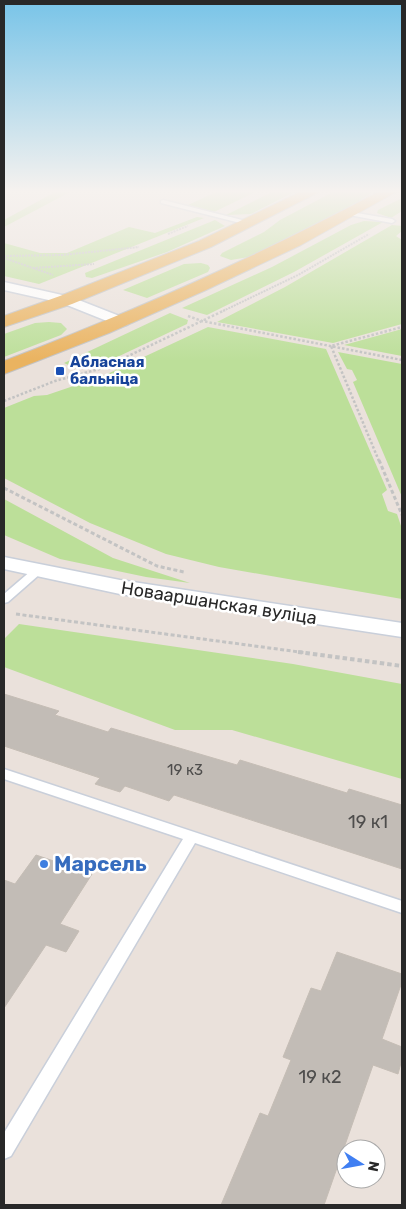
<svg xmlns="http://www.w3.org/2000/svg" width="406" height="1209" viewBox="0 0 406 1209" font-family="Rubik,sans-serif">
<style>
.green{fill:#bcdf99}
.building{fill:#c2bcb6;stroke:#c5bdb5}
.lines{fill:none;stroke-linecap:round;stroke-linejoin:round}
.service-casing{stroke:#c9cfda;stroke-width:3}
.minor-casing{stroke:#c9cfda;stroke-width:3}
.primary-casing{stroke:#c3c3c3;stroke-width:2}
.path-far3{stroke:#c3c3c3;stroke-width:2;stroke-dasharray:2 1;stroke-linecap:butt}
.path-far2{stroke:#c3c3c3;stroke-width:2.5;stroke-dasharray:2.5 2;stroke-linecap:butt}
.path-far1{stroke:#c3c3c3;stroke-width:3;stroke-dasharray:4 2.5;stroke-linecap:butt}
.path{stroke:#c3c3c3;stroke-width:4;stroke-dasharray:4.5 3;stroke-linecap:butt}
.service{fill:#fff;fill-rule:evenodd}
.minor{fill:#fff;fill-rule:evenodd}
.primary{fill:#eab360;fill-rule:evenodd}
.transit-dot{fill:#1a4fb4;stroke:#fff;stroke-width:2}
.shop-dot{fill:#3f7fe0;stroke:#fff;stroke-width:2}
.labels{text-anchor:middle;stroke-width:5;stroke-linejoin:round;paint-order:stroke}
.far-transit-label{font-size:15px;font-weight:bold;fill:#164399;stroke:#fff;text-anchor:start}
.number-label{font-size:15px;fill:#4e4d4c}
.street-label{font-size:18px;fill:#282828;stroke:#fff}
.near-number-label{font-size:18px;fill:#4e4d4c}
.near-shop-label{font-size:21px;font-weight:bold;fill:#366cbe;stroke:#fff;text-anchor:start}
</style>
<rect width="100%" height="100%" fill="#eae1db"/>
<path class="green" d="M55,192H70L4,227V220Z
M216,192H255L214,212L188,205Z
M272,192H294L251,214L226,215Z
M333,192H373L353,205L249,257L231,260L220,256L222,253L264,232L280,220Z
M402,198V211L391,218L377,213L378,210Z
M197,217L204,218L39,284L4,276V243L40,253H67L129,227L155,233Z
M215,220L225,226L167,252L92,278L86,277L85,273Z
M364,221L383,222L294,272L207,315L182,308L272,267L351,225Z
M392,225L402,226V231L396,236L402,240V324L333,343L217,322L285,287Z
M201,263L208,265L210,268L208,272L147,298L123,290L184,264Z
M170,313L188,320L187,324L94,368L73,367L64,363Z
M49,322L61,323L67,329L61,335L4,357V334L35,323Z
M208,327L326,349L387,490L382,494L388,511L397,514L402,529V599L219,567L166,554L90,523L4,478V408L34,396L47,395L103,376Z
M402,329V356L344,345Z
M338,352L402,364V497L353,382L357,380L352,370L347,369Z
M4,499L113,558L190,583L146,577L60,559L4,535Z
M19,624L293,664L402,684V779L232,730H175L4,667V639Z"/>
<path class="building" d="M4,694L59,711L55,715L108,732L111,728L237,765L240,760L347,793L349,789L402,805V869L174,795L169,801L125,786L120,792L95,784L100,778L4,746Z
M36,855L92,874L60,924L79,931L66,952L46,945L4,1008V880L15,884Z
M337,952L402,974V982L382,1039L402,1047V1059L398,1074L373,1065L324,1205H221L260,1113L268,1116L291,1060L283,1057L311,988L321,991Z"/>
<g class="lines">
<defs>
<path id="service" d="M163,200L250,222L251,223L248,225L161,203V201Z
M351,212L392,219L395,221L392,223L349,215L348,214Z
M36,569L40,570L41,572L40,574L8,602L4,603V594L32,570Z
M4,769L402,901V913L195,843L11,1156L4,1159V1133L183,839L4,779Z"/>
<path id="minor" d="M4,282L71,297L127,319L129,322L127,325H117L62,303L4,290Z
M4,557L120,580L402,623V637L120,594L4,569Z"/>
<path id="primary" d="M300,192H319L211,247L72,304L4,327V316L60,296L199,241Z
M378,192H396L301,245L206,290L109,333L4,374V361C132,312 257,257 378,192Z"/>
</defs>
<use href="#service" class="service-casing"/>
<use href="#minor" class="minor-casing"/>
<use href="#primary" class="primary-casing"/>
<path class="path-far3" d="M168,234L188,226
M4,256L62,255L139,247
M4,258L53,275
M33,268L94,264
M223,311L298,275L369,234"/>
<path class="path-far2" d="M188,316L202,321L402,360
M4,401L55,381L103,368L225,310
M379,461L331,346L402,327"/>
<path class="path-far1" d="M379,460L402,515
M4,488L157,566L184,572
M16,614L307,653"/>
<path class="path" d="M298,652L402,666"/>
<use href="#service" class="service"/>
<use href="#minor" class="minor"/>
<use href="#primary" class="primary"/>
</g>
<linearGradient id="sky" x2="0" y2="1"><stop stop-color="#78c4e8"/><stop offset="0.53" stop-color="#f6f2ef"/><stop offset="1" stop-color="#f6f2ef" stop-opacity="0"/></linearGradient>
<rect width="406" height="361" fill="url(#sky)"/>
<rect class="transit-dot" x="55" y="366" width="10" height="10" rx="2.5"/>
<circle class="shop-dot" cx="44" cy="864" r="5"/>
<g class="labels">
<g class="far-transit-label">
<text x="70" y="367">Абласная<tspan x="70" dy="17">бальніца</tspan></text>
</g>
<g class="number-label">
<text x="185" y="775">19 к3</text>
</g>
<g class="street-label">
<text transform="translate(219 603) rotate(9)" y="6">Новааршанская вуліца</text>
</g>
<g class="near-number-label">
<text x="368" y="828">19 к1</text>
<text x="320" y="1083">19 к2</text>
</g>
<g class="near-shop-label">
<text x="54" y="871">Марсель</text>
</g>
</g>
<rect width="406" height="1209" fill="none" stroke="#282828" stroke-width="10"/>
<g transform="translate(361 1164) rotate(101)"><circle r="24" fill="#ffffff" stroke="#a9a9a9"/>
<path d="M0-4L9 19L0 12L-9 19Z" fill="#407ff2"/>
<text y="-8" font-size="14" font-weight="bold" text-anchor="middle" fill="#282828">N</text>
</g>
</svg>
